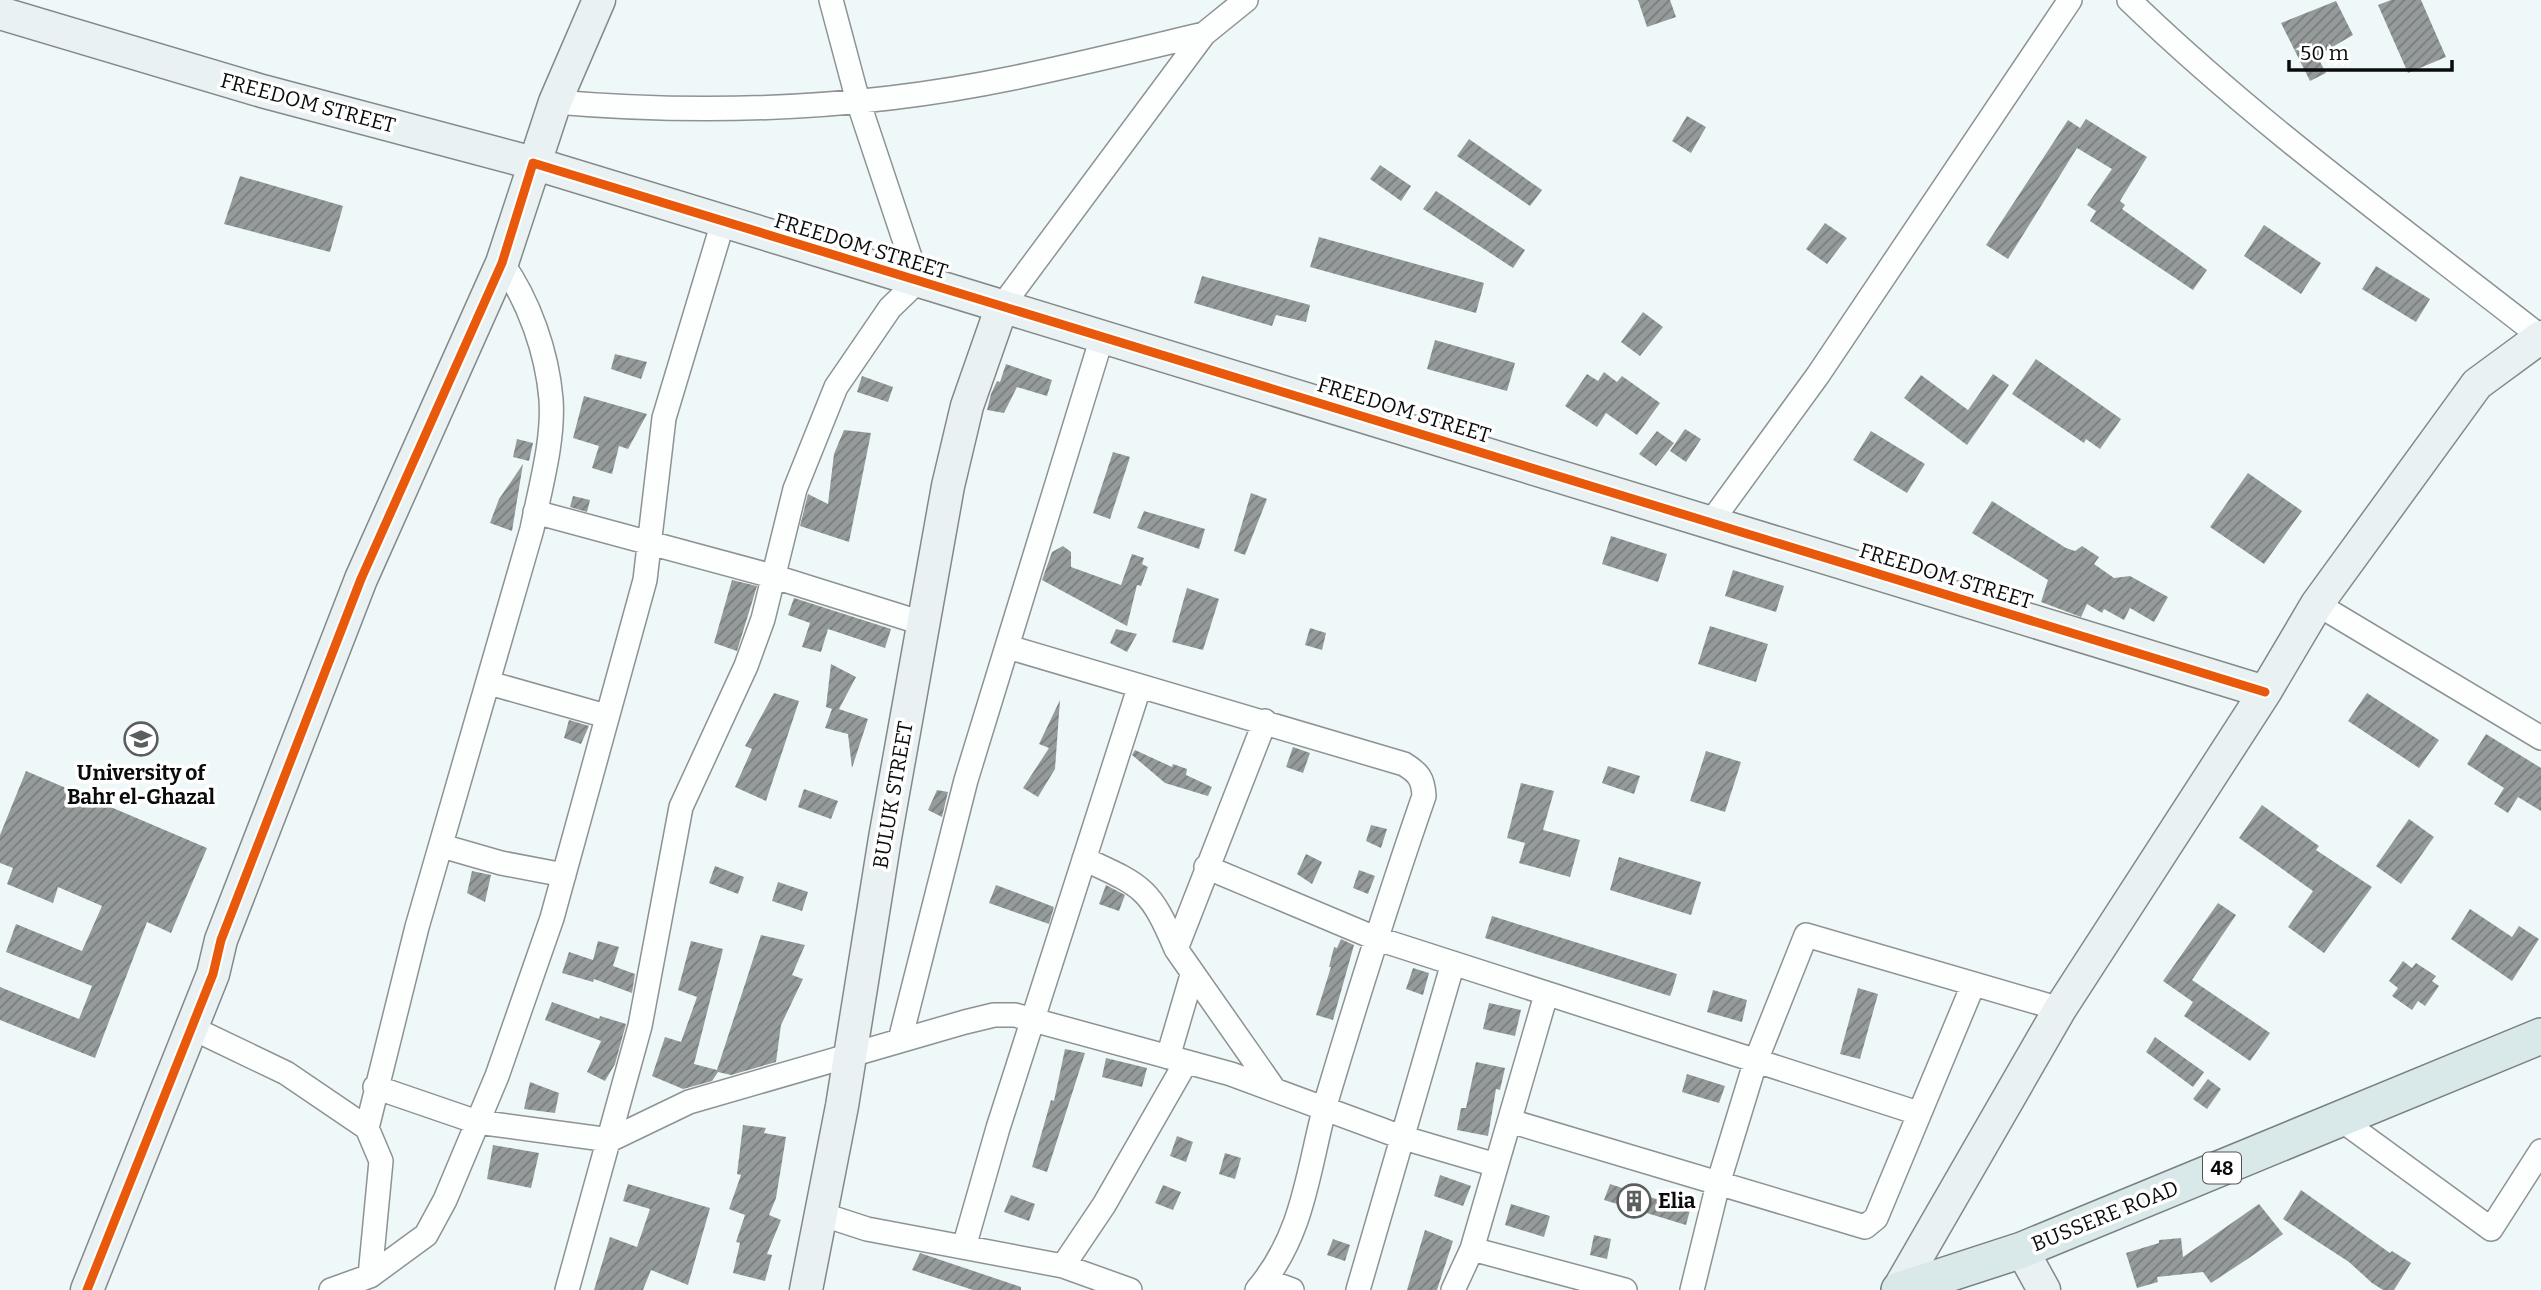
<svg xmlns="http://www.w3.org/2000/svg" width="2541" height="1290" viewBox="0 0 2541 1290" font-family="Bitter,serif">
<style>
.building{fill:url(#building-hatch)}
.lines{fill:none;stroke-linecap:round;stroke-linejoin:round}
.street-casing{stroke:#8e9292;stroke-width:26}
.secondary-casing{stroke:#848888;stroke-width:35}
.primary-casing{stroke:#7b7f7f;stroke-width:38}
.street{stroke:#fdfefe;stroke-width:23}
.secondary{stroke:#e9f1f3;stroke-width:32}
.primary{stroke:#d9e8e9;stroke-width:35}
.cycleway-casing{stroke:#fff;stroke-width:13}
.cycleway{stroke:#e8590c;stroke-width:9}
.labels{text-anchor:middle;stroke-width:7;stroke-linejoin:round;paint-order:stroke}
.shield{fill:#fff;stroke:#545454;stroke-width:2}
.shield-label{font-size:19px;font-weight:bold;fill:#0b0b0b}
.street-label{font-size:21px;fill:#0b0b0b;stroke:#fff}
.poi-label{font-size:21px;font-weight:bold;fill:#0b0b0b;stroke:#fff}
</style>
<defs>
<pattern id="building-hatch" width="6" height="6" patternUnits="userSpaceOnUse" patternTransform="scale(1.75)"><rect width="6" height="6" fill="#959b9a"/><path d="M-1 1l2-2M0 6l6-6M5 7l2-2" fill="none" stroke="#787d7c"/></pattern>
</defs>
<rect width="100%" height="100%" fill="#eff8f8"/>
<path class="building" d="M1638,0H1670L1676,17L1647,27Z
M2391,0H2421L2446,57L2408,73L2378,5Z
M2336,1L2353,35L2317,56L2326,73L2310,81L2281,23Z
M1687,116L1706,127L1691,153L1672,141Z
M2086,119L2147,157L2120,201L2125,205L2122,209L2207,270L2193,290L2090,221L2096,211L2087,205L2112,169L2077,148L2008,259L1986,245L2068,120L2080,128Z
M1469,139L1542,190L1530,206L1457,156Z
M1380,165L1411,186L1401,201L1370,179Z
M240,176L343,206L330,252L224,224Z
M1436,191L1525,250L1513,268L1423,209Z
M1825,223L1847,238L1827,264L1806,249Z
M2264,225L2321,263L2301,294L2244,256Z
M1319,237L1484,283L1476,313L1310,267Z
M2376,266L2430,299L2416,322L2362,289Z
M1202,276L1310,305L1306,322L1276,315L1272,326L1194,303Z
M1643,312L1663,327L1640,356L1621,342Z
M1435,340L1515,363L1507,391L1427,369Z
M615,354L647,362L641,379L611,369Z
M2036,359L2121,419L2100,449L2086,439L2084,443L2012,394Z
M1006,364L1052,380L1047,396L1017,387L1004,413L987,410L991,394L997,381L1000,382Z
M1604,372L1617,382L1622,376L1660,403L1637,435L1606,413L1597,427L1565,406L1587,374L1598,381Z
M1993,374L2009,385L1967,445L1904,398L1921,375L1968,410Z
M862,376L893,387L888,402L857,392Z
M584,396L647,414L628,449L619,446L612,474L592,468L599,446L573,438Z
M1685,429L1701,439L1686,462L1670,451Z
M844,430L871,433L849,542L800,526L808,494L828,504L834,454Z
M1657,431L1674,443L1656,466L1639,454Z
M1871,431L1925,464L1907,493L1853,460Z
M517,439L533,443L529,461L513,457Z
M1113,452L1130,457L1110,519L1093,513Z
M523,464L512,531L490,523L499,499Z
M2248,473L2302,511L2264,564L2210,527Z
M1251,493L1267,499L1245,555L1234,551Z
M573,496L590,500L587,512L570,507Z
M1992,501L2066,548L2075,551L2082,546L2099,557L2094,564L2114,578L2130,576L2168,597L2154,622L2130,608L2124,620L2104,609L2102,613L2087,604L2081,617L2041,602L2048,580L1972,533Z
M1144,511L1205,529L1199,549L1137,528Z
M1611,536L1667,554L1658,582L1602,564Z
M1063,546L1071,552V567L1121,585L1132,554L1144,558L1142,564L1148,567L1141,586L1137,585L1127,626L1042,580L1052,552Z
M1733,570L1784,586L1776,612L1725,596Z
M732,580L757,586L737,651L714,643Z
M1187,588L1219,599L1203,650L1172,642Z
M794,598L891,629L885,648L828,629L821,652L802,647L810,623L788,615Z
M1710,626L1768,644L1756,682L1698,664Z
M1310,628L1326,633L1322,650L1305,645Z
M1116,629L1137,634L1127,652L1110,643Z
M831,664L856,677L839,709L868,719L852,768L848,734L825,728L832,709L826,707Z
M774,693L799,701L766,801L735,787L752,749L745,746Z
M2367,693L2439,740L2419,768L2348,721Z
M1060,700L1055,769L1038,797L1023,788L1049,748L1039,744Z
M569,720L589,726L581,744L564,738Z
M2486,734L2541,768V811L2518,797L2508,813L2494,804L2504,788L2467,764Z
M1293,747L1310,753L1303,773L1286,767Z
M1135,750L1172,767L1173,764L1187,769L1186,775L1212,787L1208,796L1165,783L1132,755Z
M1706,751L1741,762L1725,812L1690,801Z
M1608,766L1640,776L1634,794L1602,783Z
M26,771L207,848L171,933L147,922L95,1058L0,1020V987L79,1019L92,986L6,952L16,924L82,951L102,906L58,887L53,903L7,884L13,868L0,863V835Z
M1521,783L1554,791L1543,830L1580,840L1570,877L1519,863L1525,843L1507,838Z
M804,789L838,801L831,819L798,807Z
M937,790L948,792L942,817L928,810Z
M2262,805L2319,846L2316,850L2372,887L2324,953L2288,927L2313,891L2239,838Z
M2409,819L2434,837L2401,884L2376,866Z
M1371,825L1387,829L1381,848L1366,841Z
M1306,854L1322,862L1312,884L1297,874Z
M1619,857L1701,882L1691,915L1610,890Z
M715,866L744,877L738,894L709,883Z
M1359,870L1375,876L1368,894L1353,888Z
M472,871L491,875L485,902L467,893Z
M778,882L808,892L802,911L772,901Z
M996,885L1054,907L1049,924L989,903Z
M1106,885L1125,895L1119,911L1099,904Z
M2218,903L2236,915L2192,980L2270,1033L2250,1061L2184,1016L2193,1002L2163,981Z
M2470,909L2512,937L2519,926L2539,939L2512,981L2451,939Z
M1492,916L1677,974L1672,991L1670,996L1485,938Z
M761,935L805,945L792,975L803,979L781,1025L776,1062L731,1075L718,1072L712,1081L683,1089L652,1076L665,1037L681,1042L697,997L678,990L691,941L723,949L694,1064L717,1070Z
M1341,939L1354,945L1333,1020L1316,1015L1331,967H1329L1334,947L1337,948Z
M598,941L619,947L613,966L635,974L632,993L594,979L593,982L562,973L569,952L593,960Z
M2403,961L2412,968L2416,963L2436,976L2432,981L2439,986L2425,1006L2418,1001L2412,1010L2392,996L2398,988L2389,981Z
M1413,968L1429,973L1423,995L1406,989Z
M1858,988L1878,994L1860,1059L1840,1054Z
M1713,990L1747,1000L1742,1022L1707,1012Z
M552,1002L599,1019L600,1016L626,1024L615,1064L605,1081L587,1072L601,1041L545,1020Z
M1489,1003L1521,1010L1515,1036L1483,1029Z
M2155,1037L2204,1072L2193,1087L2146,1052Z
M1065,1049L1085,1053L1047,1172L1032,1167L1051,1100L1054,1101Z
M1106,1058L1147,1068L1142,1087L1102,1077Z
M1476,1062L1505,1068L1500,1090L1496,1089L1488,1136L1457,1130L1461,1108H1466Z
M1687,1074L1725,1086L1719,1103L1682,1092Z
M2208,1079L2221,1089L2207,1109L2193,1099Z
M530,1082L559,1093L555,1113L524,1109Z
M743,1125L766,1128L764,1133L786,1137L776,1198L769,1215L781,1220L767,1254L772,1255L765,1281L733,1273L740,1243L736,1242L745,1215L729,1209L741,1175L737,1174Z
M1177,1136L1193,1142L1186,1162L1170,1156Z
M493,1145L539,1153L531,1188L487,1179Z
M1225,1153L1241,1158L1235,1179L1219,1174Z
M1440,1175L1471,1186L1463,1206L1434,1196Z
M628,1184L710,1208L688,1285L651,1270L643,1290H594L610,1237L637,1247L650,1209L623,1201Z
M1610,1184L1690,1210L1686,1225L1604,1200Z
M1163,1185L1181,1192L1173,1210L1155,1203Z
M2301,1190L2390,1253L2392,1251L2411,1263L2394,1290H2383L2372,1283L2349,1262L2283,1219Z
M1011,1195L1035,1204L1029,1221L1004,1212Z
M1511,1204L1550,1216L1544,1237L1505,1225Z
M2259,1204L2283,1234L2249,1258L2211,1283L2203,1272L2157,1277L2158,1282L2137,1288L2126,1253L2159,1243V1240L2181,1238L2183,1257Z
M1425,1230L1453,1241L1437,1290H1407Z
M1594,1235L1611,1239L1607,1259L1590,1255Z
M1333,1239L1350,1245L1345,1261L1327,1255Z
M920,1253L1021,1287V1290H973L912,1270Z"/>
<g class="lines">
<defs>
<path id="street" d="M2129,0C2256,123 2402,228 2541,337
M555,102C706,115 864,109 1013,78C1077,65 1141,49 1204,34
M1002,306L1204,34L1246,0
M535,512L772,576L925,624
M1711,522L1818,375L2070,0
M2317,604L2541,738
M1008,647L1404,764C1419,773 1423,779 1424,796C1390,894 1359,992 1329,1092C1308,1163 1307,1231 1257,1290
M489,683L606,716
M1265,721L1176,949L1274,1089
M442,846L501,863L564,875
M1084,859C1143,886 1150,888 1176,949
M1206,867L1375,938L1918,1113
M190,1027L286,1073L367,1128L381,1161L370,1276L331,1290
M900,1040L966,780L1102,337
M1168,1057L1192,975
M375,1087L477,1122L610,1140L689,1102L965,1022L994,1015H1015L1231,1074L1404,1138L1496,1165
M2340,1119L2491,1229L2541,1151
M1510,1121L1865,1227L1876,1218L1973,985
M367,1128L417,927L532,529C540,488 554,441 551,399C547,352 529,301 502,263
M821,1214L867,1229L1063,1266L1130,1290
M964,1247L998,1128L1139,688
M1472,1249L1625,1290
M1063,1266L1104,1205L1186,1062
M370,1276L426,1235L445,1200L497,1076L552,918L645,580L664,418L723,222
M1265,1280L1292,1290
M567,1290L640,1026L681,807L746,666L763,619L795,489L836,387L890,308L918,281L858,101L831,0
M1358,1290L1453,963
M1453,1290L1472,1249L1546,995
M1692,1290L1718,1184L1755,1063L1806,935L2060,1009"/>
<path id="secondary" d="M0,13L262,91L533,163L2265,692
M2022,1250L2044,1290
M87,1290L213,974L221,940L361,579L502,263L555,102L599,0
M806,1290L842,1106L885,838L948,486L967,406L1002,306
M1898,1290L2060,1009L2265,692L2317,604L2477,384L2541,337"/>
<path id="primary" d="M1899,1290L2022,1250L2541,1036"/>
</defs>
<use href="#street" class="street-casing"/>
<use href="#secondary" class="secondary-casing"/>
<use href="#primary" class="primary-casing"/>
<use href="#street" class="street"/>
<use href="#secondary" class="secondary"/>
<use href="#primary" class="primary"/>
<defs>
<path id="cycleway" d="M87,1290L213,974L221,940L361,579L502,263L533,163L2265,692"/>
</defs>
<use href="#cycleway" class="cycleway-casing"/>
<use href="#cycleway" class="cycleway"/>
</g>
<defs>
<symbol id="university-ring" viewBox="-11 -11 22 22"><circle r="9.5" fill="#fff" stroke="#5b5e5e" stroke-width="1.5"/><path d="M0-5L7-2L0 1L-7-2ZM-4 1L0 2.5L4 1V4Q0 6-4 4Z" fill="#5b5e5e"/></symbol>
<symbol id="building-ring" viewBox="-11 -11 22 22"><circle r="9.5" fill="#fff" stroke="#5b5e5e" stroke-width="1.5"/><path d="M-4-6H4V6H1V3H-1V6H-4ZM-2.5-4.3h1.7v1.8h-1.7ZM.8-4.3h1.7v1.8H.8ZM-2.5-1h1.7V.8h-1.7ZM.8-1h1.7V.8H.8Z" fill="#5b5e5e"/></symbol>
</defs>
<g fill-rule="evenodd">
<use href="#university-ring" x="122" y="720" width="38" height="38"/>
<use href="#building-ring" x="1615" y="1182" width="38" height="38"/>
</g>
<g class="labels">
<rect class="shield" x="2203" y="1152.5" width="38" height="31" rx="5"/>
<g class="shield-label">
<text x="2222" y="1175">48</text>
</g>
<g class="street-label">
<text transform="translate(308 103) rotate(15)" y="7">FREEDOM STREET</text>
<text transform="translate(861 246) rotate(17)" y="7">FREEDOM STREET</text>
<text transform="translate(1404 410) rotate(17)" y="7">FREEDOM STREET</text>
<text transform="translate(1946 576) rotate(17)" y="7">FREEDOM STREET</text>
<text transform="translate(893 795) rotate(-80)" y="7">BULUK STREET</text>
<text transform="translate(2105 1216) rotate(-22)" y="7">BUSSERE ROAD</text>
</g>
<g class="poi-label">
<text x="141" y="780">University of<tspan x="141" dy="24">Bahr el-Ghazal</tspan></text>
<text x="1658" y="1208" text-anchor="start">Elia</text>
</g>
</g>
<path d="M2289 60v10h163v-10" fill="none" stroke="#0b0b0b" stroke-width="3.5"/>
<text x="2300" y="60" font-size="21" fill="#0b0b0b" stroke="#ffffff" stroke-width="5" paint-order="stroke">50 m</text>
</svg>
